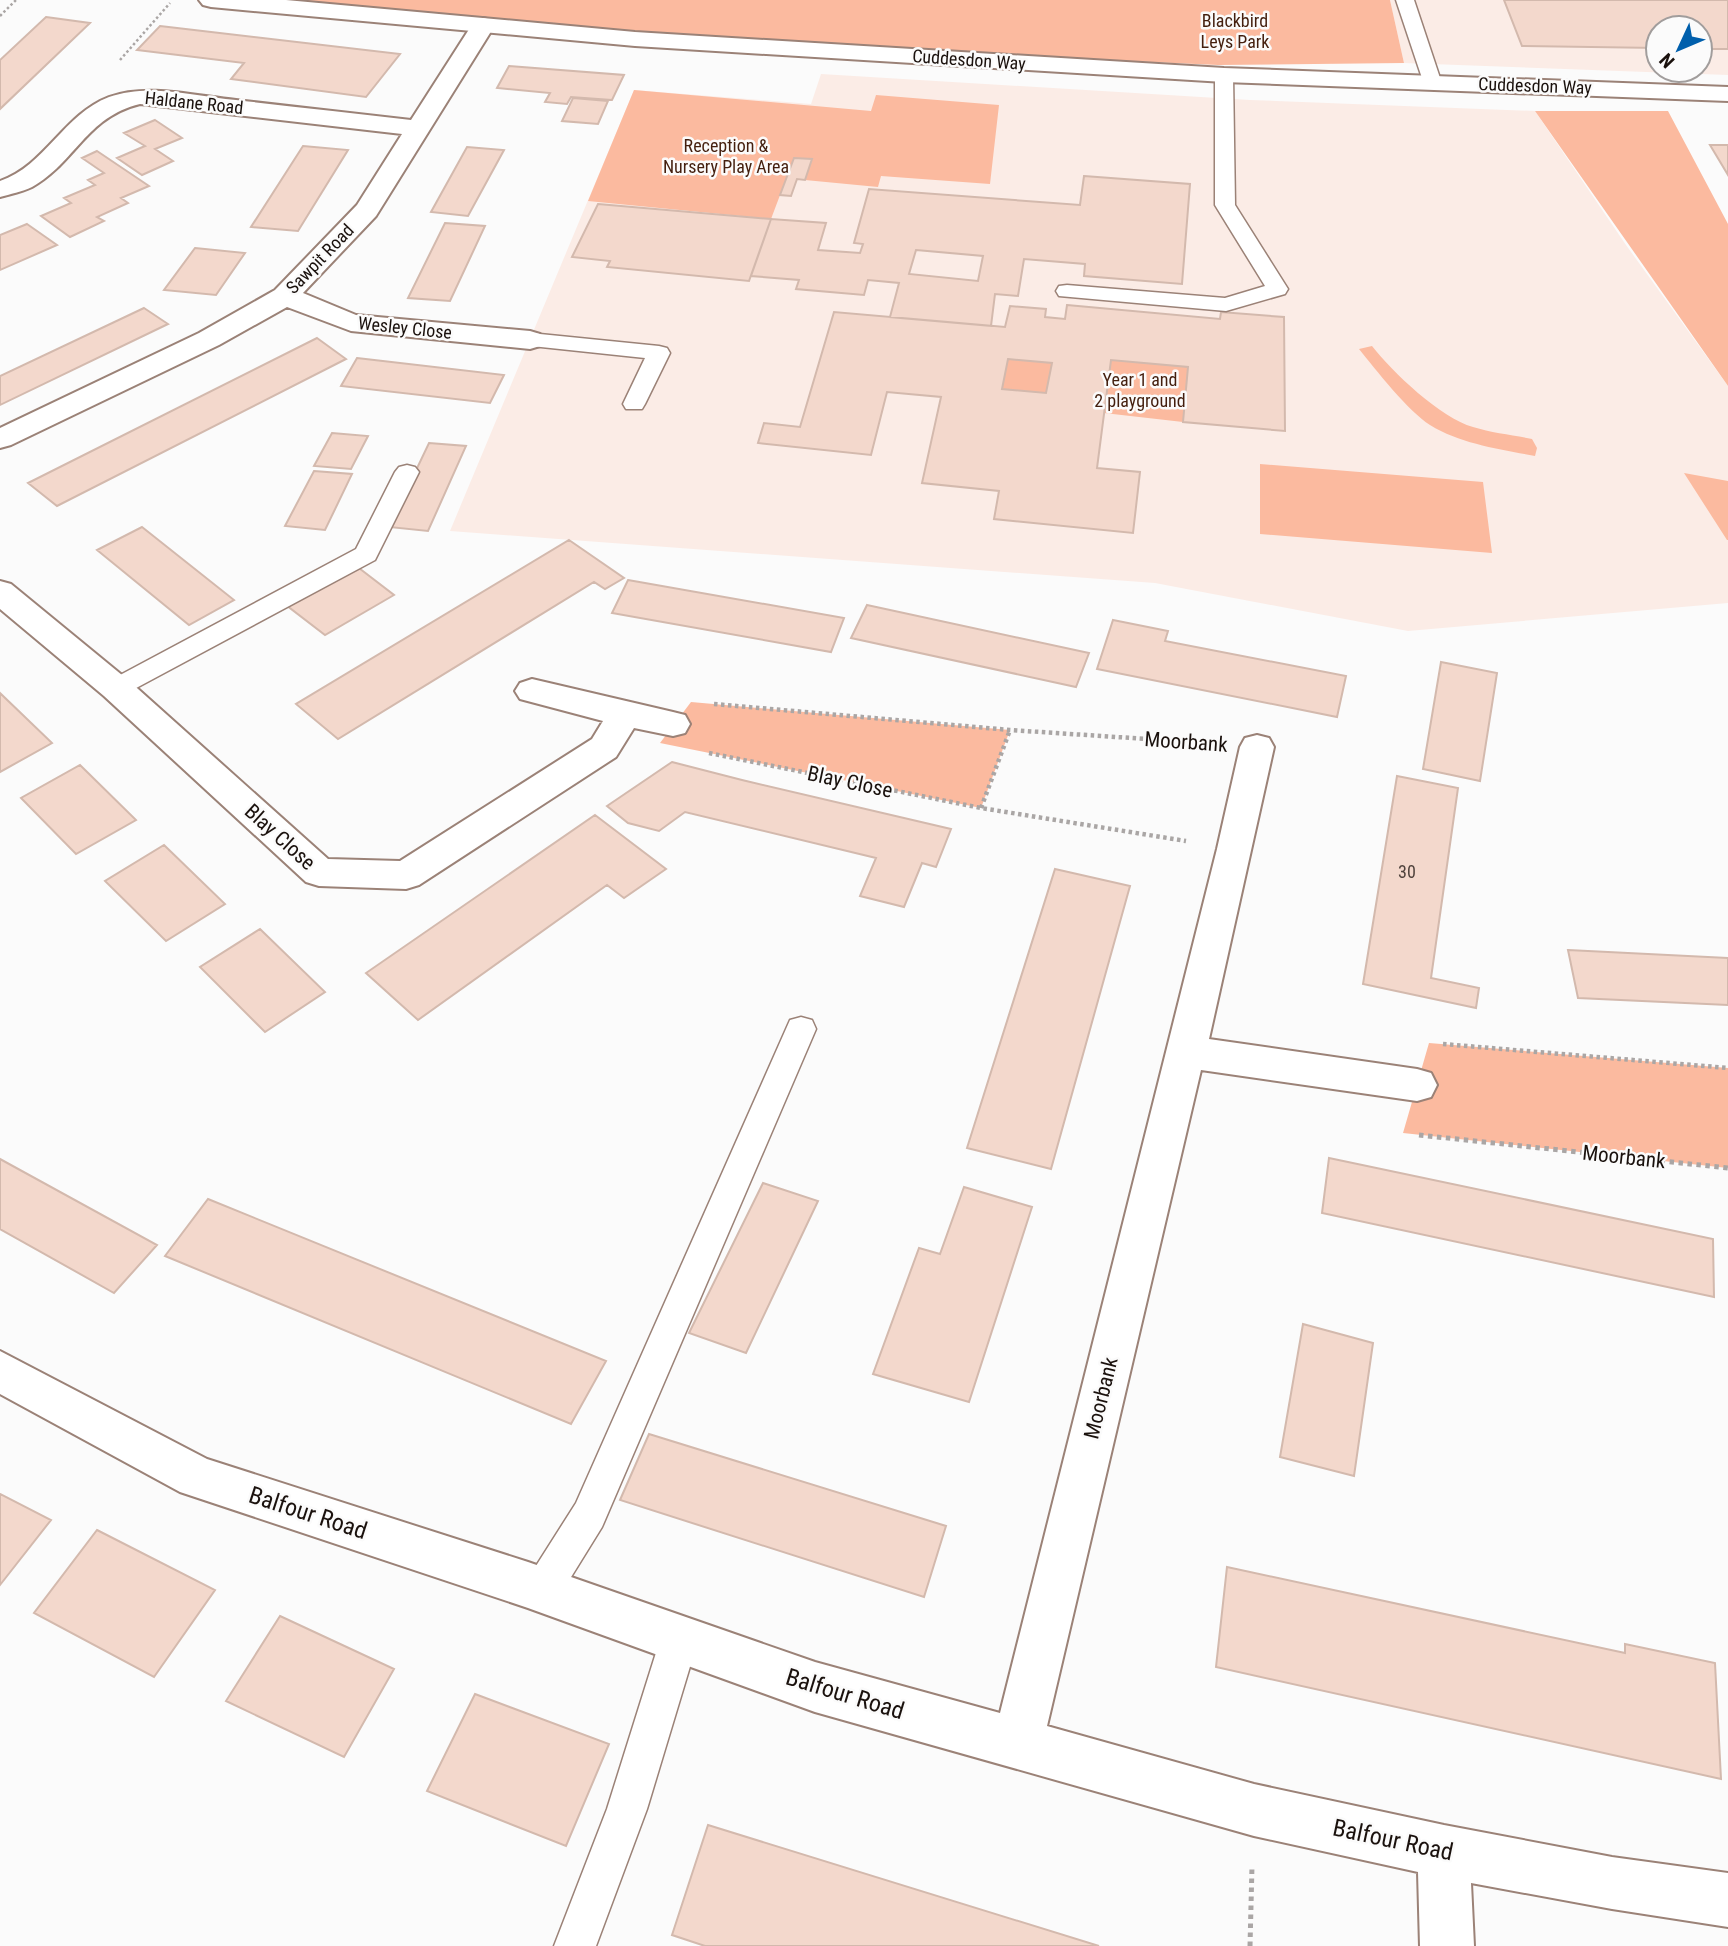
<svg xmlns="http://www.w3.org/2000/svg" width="1728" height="1946" viewBox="0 0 1728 1946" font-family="'Roboto Condensed',sans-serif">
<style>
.built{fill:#fbece6;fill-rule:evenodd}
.green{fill:#fbba9f}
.building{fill:#f3d8cc;stroke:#d3b9ad;stroke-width:2;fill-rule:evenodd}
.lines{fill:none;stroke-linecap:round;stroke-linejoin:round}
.service-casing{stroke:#9b8277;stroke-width:3}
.minor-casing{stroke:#9b8277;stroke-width:4}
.tertiary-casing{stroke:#9b8277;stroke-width:4}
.path-far2{stroke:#aaa6a5;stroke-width:2.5;stroke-dasharray:2.5 2.5;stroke-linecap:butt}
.path-far1{stroke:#aaa6a5;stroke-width:4.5;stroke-dasharray:3.5 3.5;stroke-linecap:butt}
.path{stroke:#aaa6a5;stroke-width:5;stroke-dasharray:4.5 4.5;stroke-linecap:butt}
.service{fill:#fff;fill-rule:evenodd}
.minor{fill:#fff;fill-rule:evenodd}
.tertiary{fill:#fff;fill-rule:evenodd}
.labels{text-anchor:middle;stroke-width:5;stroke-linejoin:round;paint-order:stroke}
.far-park-label{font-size:18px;fill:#441f0e;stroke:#fbfbfb}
.far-street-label{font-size:18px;fill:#1a110d;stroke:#fbfbfb}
.number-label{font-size:18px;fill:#50433d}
.street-label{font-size:21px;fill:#1a110d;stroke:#fbfbfb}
.near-street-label{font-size:24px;fill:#1a110d;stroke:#fbfbfb}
</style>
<rect width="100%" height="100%" fill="#fbfbfb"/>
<path class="built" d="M1390,0H1728V75L1404,63ZM1658,28H1700V70H1658Z
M821,74L1250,100L1535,111L1626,245L1728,386V603L1408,631L1155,583L450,531L634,90L811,104Z"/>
<path class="green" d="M211,0H1390L1404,63L1218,65L635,39Z
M634,90L871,111L876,95L999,105L990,184L881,176L878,187L805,180L812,160L794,158L771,219L588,201Z
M1535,111H1668L1728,224V386Z
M1372,346C1392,372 1441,418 1473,427C1492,433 1513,435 1532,439L1537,448L1535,456C1499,449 1461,444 1430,425C1409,412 1375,369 1359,349Z
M1008,359L1052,363L1046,393L1002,389Z
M1111,360L1188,367L1183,422L1104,413Z
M1260,464L1483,482L1492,553L1260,534Z
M1684,473L1728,481V540H1727Z
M691,702L1010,730L981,808L660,743Z
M1429,1043L1728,1068V1168L1403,1133Z"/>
<path class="building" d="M1504,0H1728V49H1700V28H1658V48L1522,46Z
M46,17L90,23L0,109V60Z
M160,26L400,54L366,97L231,79L244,63L137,50Z
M509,66L624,75L612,100L571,97L567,104L545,102L550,93L497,88Z
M573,98L608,101L598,124L562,121Z
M155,120L182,138L155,149L173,161L142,175L117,158L145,146L124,133Z
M1710,145H1728V175Z
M303,146L348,150L298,231L251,227Z
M467,147L504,150L468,216L431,212Z
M97,151L149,186L121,198L128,203L97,217L104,221L70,237L41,216L71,203L64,198L95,185L88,180L104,173L82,158Z
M794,158L812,159L805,180L797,179L791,196L780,195Z
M1084,176L1190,184L1182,284L1084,276L1085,264L1024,259L1018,296L995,294L991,326L890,317L899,283L868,280L864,295L796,289L799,280L751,276L771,219L826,223L818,250L860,253L863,244L854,243L869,189L1080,205ZM916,250L983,256L978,281L909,274Z
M598,204L771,219L749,281L607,267L610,261L572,257Z
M445,223L485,226L450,301L408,298Z
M27,224L57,245L0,270V235Z
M195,248L245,253L216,295L164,290Z
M1067,305L1220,319L1221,312L1284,317L1285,431L1183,422L1188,367L1111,360L1097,468L1140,472L1133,533L994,519L999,491L922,483L941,397L887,392L871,455L758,443L764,423L800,427L834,312L1005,327L1010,306L1046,309L1045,317L1065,319ZM1008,359L1052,363L1046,393L1002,389Z
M144,308L168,324L0,405V376Z
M317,338L346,359L57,506L28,483Z
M357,358L504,375L490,403L341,386Z
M332,433L368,436L351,469L314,466Z
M429,443L466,446L428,531L389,527Z
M314,471L352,474L325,530L285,526Z
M142,527L234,600L189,625L97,550Z
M569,540L624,578L605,589L594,582L338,739L296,704Z
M355,565L394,595L325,635L286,605Z
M628,580L844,618L831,652L612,613Z
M867,605L1089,653L1076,687L851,638Z
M1113,620L1168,631L1165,641L1346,676L1337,717L1097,669Z
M1441,662L1497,673L1480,781L1423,769Z
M0,693L52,743L0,772Z
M672,762L742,780L951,829L936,867L922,863L904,907L860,896L876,858L685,812L659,831L628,823L607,806Z
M80,765L136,820L76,854L21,798Z
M1397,776L1458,788L1431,978L1479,988L1476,1008L1363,984Z
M595,815L666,869L624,898L607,885L418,1020L366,973Z
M164,845L225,904L166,941L105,881Z
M1055,869L1130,886L1051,1169L967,1148Z
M260,929L325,992L265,1032L200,967Z
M1568,950L1728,958V1005L1578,998Z
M1329,1158L1713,1239L1714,1297L1322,1213Z
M0,1159L157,1245L114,1293L0,1229Z
M763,1183L818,1201L746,1353L689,1333Z
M964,1187L1032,1207L969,1402L873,1374L919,1248L940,1254Z
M208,1199L606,1361L571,1424L165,1256Z
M1303,1324L1373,1343L1354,1476L1280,1457Z
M649,1434L946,1526L924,1597L620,1500Z
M0,1494L51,1520L0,1585Z
M97,1530L215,1590L154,1677L34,1613Z
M1227,1567L1625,1653V1644L1715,1663L1721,1779L1216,1667Z
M280,1616L394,1669L344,1757L226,1701Z
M475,1694L609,1744L566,1846L427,1791Z
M708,1825L1099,1946H705L672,1935Z"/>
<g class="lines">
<defs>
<path id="service" d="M1396,0H1414L1441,81L1439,85L1432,87L1423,81Z
M1224,69L1233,75L1235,205L1288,289L1285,294L1226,311L1059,296L1056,291L1059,286L1067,285L1225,298L1265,286L1215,205V75Z
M530,333L659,346L667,348L670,353L645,404L642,409H626L623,404L645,358L522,345L519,340L522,335Z
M407,465L415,467L419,472L375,560L125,694L116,697L107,694L103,688L107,682L356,549L395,472L399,467Z
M801,1017L812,1020L816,1029L602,1527L555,1603L542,1608L529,1603L523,1590L529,1577L576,1503L786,1029L790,1020Z
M679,1621L692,1627L698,1640L647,1809L596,1946H554L607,1809L660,1640L666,1627Z"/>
<path id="minor" d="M483,18L491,20L495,25L376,216L303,293L356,315L530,331L540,334L544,340L540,346L530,349L351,331L287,307L219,345L11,445L0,448V428L199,333L275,290L357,205L402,134L140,104C86,117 75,163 32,187C22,192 10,194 0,197V181C45,166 64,114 109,97C148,83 195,96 236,100C294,107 353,113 411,120L475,20Z
M0,581L11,584L128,680L328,859L400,861L592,739L603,721L520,699L515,691L520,683L532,679L673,712L685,715L690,724L685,733L673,736L634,728L616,757L419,885L406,889L319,886L306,882L104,696L0,609Z
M1257,735L1269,738L1274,747L1209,1039L1417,1069L1431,1073L1437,1085L1431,1097L1417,1101L1201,1070L1047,1726L1254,1784L1444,1825L1612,1857L1728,1873V1927L1612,1909L1471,1883L1474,1946H1420L1418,1872L1254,1836L815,1712L528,1608L180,1492L0,1394V1351L207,1459L528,1562L815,1662L1000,1713L1217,849L1240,747L1245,738Z"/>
<path id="tertiary" d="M199,0H286L635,32L1224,68L1728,87V101L1224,82L635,46L211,7L203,5Z"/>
</defs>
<use href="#service" class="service-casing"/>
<use href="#minor" class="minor-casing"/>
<use href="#tertiary" class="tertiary-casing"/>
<path class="path-far2" d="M0,16L16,0
M120,60L170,3"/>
<path class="path-far1" d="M714,704L1010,730L1208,743
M709,753L981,808L1186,841
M981,808L1010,730
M1443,1044L1728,1068"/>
<path class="path" d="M1419,1135L1728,1168
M1250,1946L1252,1866"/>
<use href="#service" class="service"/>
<use href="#minor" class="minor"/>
<use href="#tertiary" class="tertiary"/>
</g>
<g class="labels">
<g class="far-park-label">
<text x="1235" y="27">Blackbird<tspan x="1235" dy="21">Leys Park</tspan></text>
<text x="726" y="152">Reception &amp;<tspan x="726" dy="21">Nursery Play Area</tspan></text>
<text x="1140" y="386">Year 1 and<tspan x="1140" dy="21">2 playground</tspan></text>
</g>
<g class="far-street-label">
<text transform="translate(969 60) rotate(4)" y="6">Cuddesdon Way</text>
<text transform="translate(1535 86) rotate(2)" y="6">Cuddesdon Way</text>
<text transform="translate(194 103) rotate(6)" y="6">Haldane Road</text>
<text transform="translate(320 259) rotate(-46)" y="6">Sawpit Road</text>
<text transform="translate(405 328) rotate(6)" y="6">Wesley Close</text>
</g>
<g class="number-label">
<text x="1407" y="878">30</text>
</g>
<g class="street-label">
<text transform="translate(1186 742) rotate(4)" y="7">Moorbank</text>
<text transform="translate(850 782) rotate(12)" y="7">Blay Close</text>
<text transform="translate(280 837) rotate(42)" y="7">Blay Close</text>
<text transform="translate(1624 1157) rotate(6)" y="7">Moorbank</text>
<text transform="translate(1101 1398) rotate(-76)" y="7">Moorbank</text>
</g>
<g class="near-street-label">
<text transform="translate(308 1513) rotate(18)" y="8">Balfour Road</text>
<text transform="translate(845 1694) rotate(17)" y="8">Balfour Road</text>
<text transform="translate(1393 1840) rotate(12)" y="8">Balfour Road</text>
</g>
</g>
<g transform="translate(1679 49) rotate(226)"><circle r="33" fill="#fbfbfb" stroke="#a19d9c" stroke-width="2"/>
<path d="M0-5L12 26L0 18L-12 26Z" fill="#005fac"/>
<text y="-10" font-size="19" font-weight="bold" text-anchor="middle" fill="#1a110d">N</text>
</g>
</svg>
